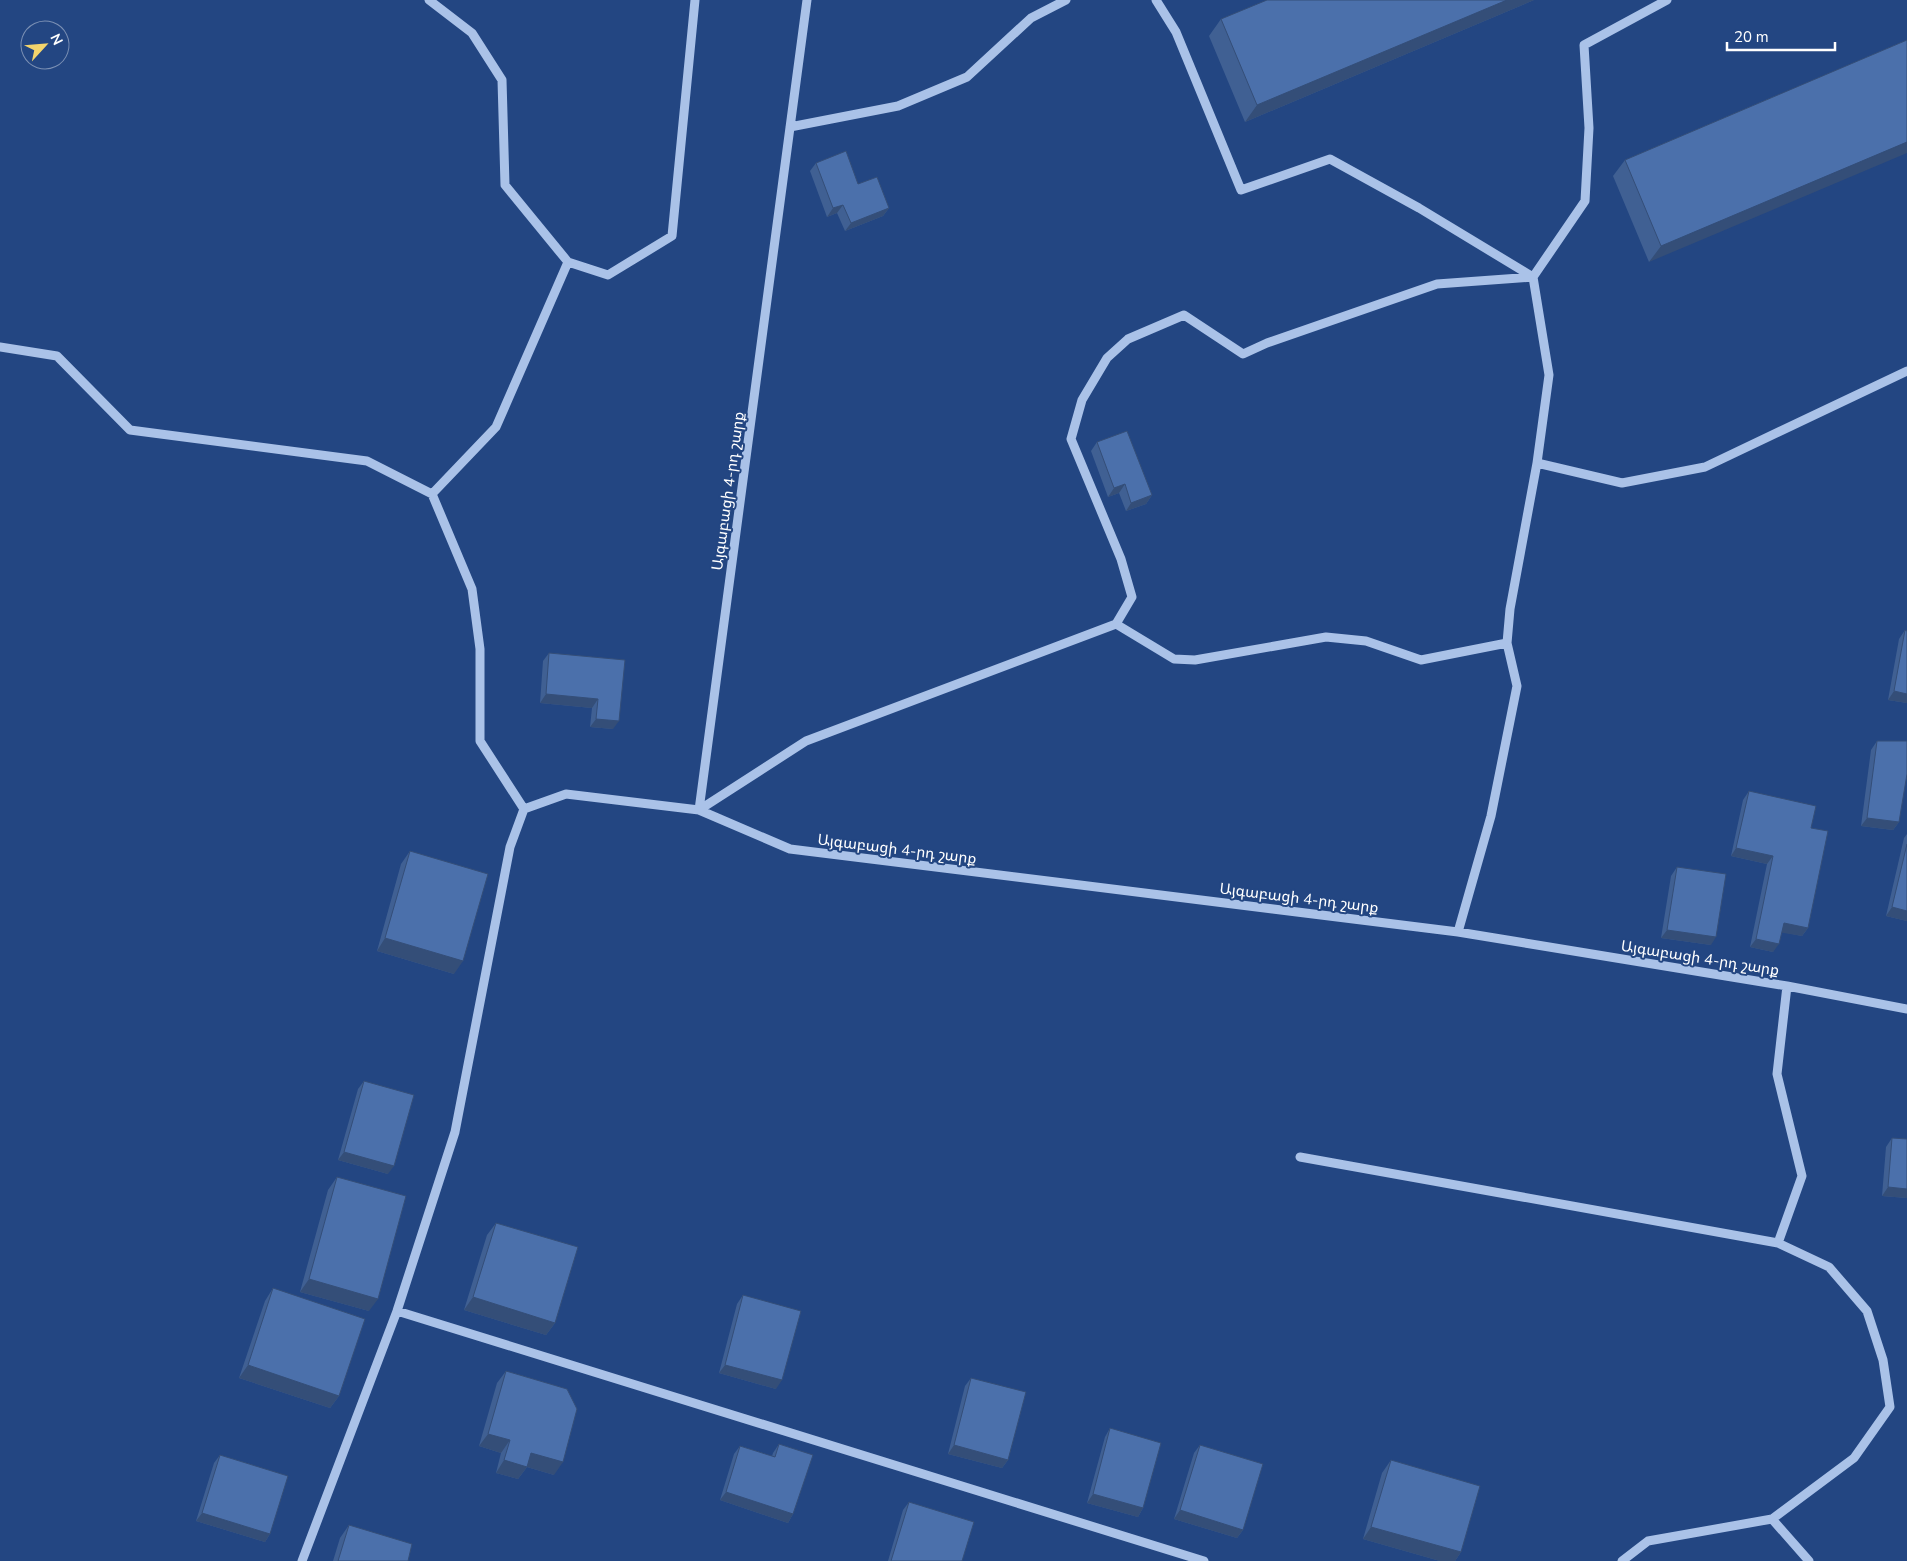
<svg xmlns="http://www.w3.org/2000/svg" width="1907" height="1561" viewBox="0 0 1907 1561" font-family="'Nunito Sans','Noto Sans Armenian',sans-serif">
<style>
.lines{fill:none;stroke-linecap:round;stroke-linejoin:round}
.minor{stroke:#aac2e8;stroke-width:9}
.wall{fill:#406093}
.shaded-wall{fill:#344e78}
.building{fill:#4b70ab;stroke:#344e78}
.labels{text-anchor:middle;stroke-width:4;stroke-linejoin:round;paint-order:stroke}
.street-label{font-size:15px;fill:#fff;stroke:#234682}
</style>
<rect width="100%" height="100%" fill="#234682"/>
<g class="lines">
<path class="minor" d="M429,0L472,33L502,80L505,185L568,262L608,275L672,236L695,0
M807,0L699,810L790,849L1458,932L1787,986L1907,1009
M1156,0L1176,32L1241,190L1330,159L1419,208L1533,277
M790,127L898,106L967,77L1031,18L1066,0
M0,347L57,356L130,430L367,461L432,494L496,427L568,262
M1537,463L1622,483L1705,467L1907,371
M432,494L472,589L480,649V741L524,809
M1116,624L1174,659L1195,660L1326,637L1366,641L1421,660L1507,643
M1458,932L1491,816L1517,686L1507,643L1510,609L1537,463L1549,375L1533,277L1585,201L1589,128L1584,45L1667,0
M1300,1157L1778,1243
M397,1311L1204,1561
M1772,1519L1809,1561
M302,1561L397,1311L455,1132L510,847L524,809L566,794L699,810L806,741L1116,624L1132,597L1121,559L1071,439L1082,400L1107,358L1128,339L1184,315L1243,354L1267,343L1437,284L1533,277
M1622,1561L1648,1541L1772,1519L1854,1458L1890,1407L1883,1360L1867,1311L1829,1267L1778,1243L1802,1176L1777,1074L1787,986"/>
</g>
<path class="wall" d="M1534,0L1245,122L1209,36L1221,19Z
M1907,40L1649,262L1613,176L1625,160Z
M816,163L858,184L889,208L883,216L845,231L837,213L827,217L810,171Z
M1097,442L1152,495L1146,504L1126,511L1119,493L1108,497L1091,451Z
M1905,630L1907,631V703L1888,700L1899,639Z
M549,653L625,660L613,729L590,727L592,708L540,703L543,661Z
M1877,741L1899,822L1893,830L1861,826L1871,750Z
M1749,791L1811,828L1808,928L1802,936L1782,932L1773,952L1750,947L1767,864L1731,856L1743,800Z
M1907,834V921L1886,916L1904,838Z
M410,851L454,974L377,951L401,864Z
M1677,867L1711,945L1661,938L1671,876Z
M364,1081L388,1174L338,1160L358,1089Z
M1892,1138L1907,1198L1882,1196L1886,1147Z
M337,1177L369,1311L300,1292L328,1190Z
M496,1223L555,1323L546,1335L464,1310L487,1235Z
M273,1288L339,1396L330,1408L239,1378L265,1301Z
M743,1295L776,1389L719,1373L737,1304Z
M506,1371L554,1475L527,1467L518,1479L496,1473L501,1453L479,1446L497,1383Z
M971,1378L1008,1460L1002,1468L948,1454L965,1386Z
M1110,1428L1143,1508L1138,1517L1087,1503L1105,1437Z
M779,1444L793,1514L788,1523L720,1500L734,1454L740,1446L772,1456L773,1453Z
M1200,1445L1243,1530L1237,1538L1174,1519L1194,1453Z
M220,1455L270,1534L265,1542L196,1521L214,1463Z
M1391,1460L1461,1552L1455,1561H1440L1363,1539L1382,1473Z
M909,1502L962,1561H888L903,1510Z
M349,1525L408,1561H333L340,1538Z"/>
<path class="shaded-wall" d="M1507,0H1534L1245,122L1257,105Z
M1907,142V153L1649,262L1661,246Z
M843,205L837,213L827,217L833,208Z
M889,208L883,216L845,231L851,223Z
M1125,484L1119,493L1108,497L1114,488Z
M1152,495L1146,504L1126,511L1131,503Z
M1894,691L1907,694V703L1888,700Z
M546,694L598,699L592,708L540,703Z
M596,719L619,721L613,729L590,727Z
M1867,818L1899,822L1893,830L1861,826Z
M1736,848L1773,856L1767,864L1731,856Z
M1892,907L1907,911V921L1886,916Z
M1784,923L1808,928L1802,936L1778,932Z
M1667,930L1716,937L1711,945L1661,938Z
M385,938L463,961L454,974L377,951Z
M1756,939L1779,944L1773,952L1750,947Z
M344,1152L394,1166L388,1174L338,1160Z
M1888,1187L1907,1189V1198L1882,1196Z
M309,1279L378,1299L369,1311L300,1292Z
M473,1297L555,1323L546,1335L464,1310Z
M248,1365L339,1396L330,1408L239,1378Z
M725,1365L782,1380L776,1389L719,1373Z
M488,1434L510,1440L501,1453L479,1446Z
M954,1445L1008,1460L1002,1468L948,1454Z
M531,1453L563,1462L554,1475L527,1467L518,1479L496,1473L504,1460Z
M726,1492L793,1514L788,1523L720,1500Z
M1093,1494L1143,1508L1138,1517L1087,1503Z
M1180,1510L1243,1530L1237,1538L1174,1519Z
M202,1513L270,1534L265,1542L196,1521Z
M1371,1527L1461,1552L1455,1561H1440L1363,1539Z"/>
<path class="building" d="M1267,0H1507L1257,105L1221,19Z
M1907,40V142L1661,246L1625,160Z
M846,151L858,184L877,177L889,208L851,223L843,205L833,208L816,163Z
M1127,431L1152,495L1131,503L1125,484L1114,488L1097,442Z
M1905,630L1907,631V694L1894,691Z
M549,653L625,660L619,721L596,719L598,699L546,694Z
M1877,741H1907V774L1899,822L1867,818Z
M1749,791L1816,806L1811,828L1828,831L1808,928L1784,923L1779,944L1756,939L1773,856L1736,848Z
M1907,844V911L1892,907Z
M410,851L488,874L463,961L385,938Z
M1677,867L1726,874L1716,937L1667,930Z
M364,1081L414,1095L394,1166L344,1152Z
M1892,1138L1907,1139V1189L1888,1187Z
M337,1177L406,1196L378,1299L309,1279Z
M496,1223L578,1247L555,1323L473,1297Z
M273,1288L365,1319L339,1396L248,1365Z
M743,1295L801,1311L782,1380L725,1365Z
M506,1371L567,1389L577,1409L563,1462L531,1453L527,1467L504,1460L510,1440L488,1434Z
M971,1378L1026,1392L1008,1460L954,1445Z
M1110,1428L1161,1443L1143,1508L1093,1494Z
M779,1444L813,1455L793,1514L726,1492L740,1446L775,1457Z
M1200,1445L1263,1464L1243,1530L1180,1510Z
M220,1455L288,1476L270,1534L202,1513Z
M1391,1460L1480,1486L1461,1552L1371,1527Z
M909,1502L974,1522L962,1561H891Z
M349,1525L412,1544L408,1561H338Z"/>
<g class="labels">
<g class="street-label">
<text transform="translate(728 491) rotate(-82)" y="5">Այգաբացի 4-րդ շարք</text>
<text transform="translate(897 849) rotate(7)" y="5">Այգաբացի 4-րդ շարք</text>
<text transform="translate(1299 898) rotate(7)" y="5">Այգաբացի 4-րդ շարք</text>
<text transform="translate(1700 958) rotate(9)" y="5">Այգաբացի 4-րդ շարք</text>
</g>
</g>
<g transform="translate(45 45) rotate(64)"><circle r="24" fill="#234682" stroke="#7b90b4"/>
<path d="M0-4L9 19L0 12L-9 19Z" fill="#f3d46c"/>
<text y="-8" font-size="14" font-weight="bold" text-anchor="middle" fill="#ffffff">N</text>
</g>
<path d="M1727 42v8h108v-8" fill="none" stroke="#ffffff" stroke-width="2.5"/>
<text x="1734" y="42" font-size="15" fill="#ffffff" stroke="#234682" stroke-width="4" paint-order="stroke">20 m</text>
</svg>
